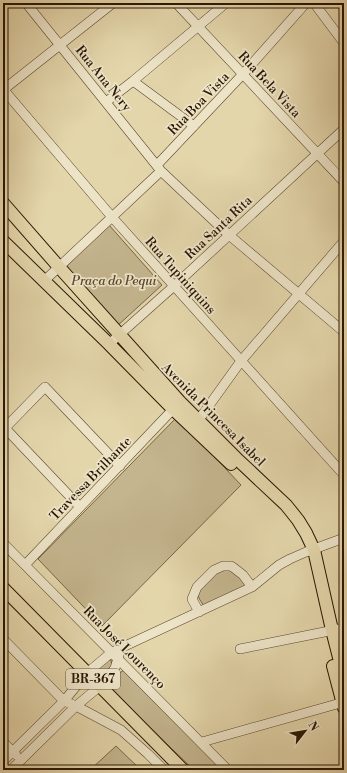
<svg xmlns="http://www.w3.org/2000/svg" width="347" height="773" viewBox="0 0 347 773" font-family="'Libre Bodoni',serif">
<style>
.green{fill:#c4b58e;stroke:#766548}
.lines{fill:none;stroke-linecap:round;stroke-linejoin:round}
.minor-casing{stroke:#58452c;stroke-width:10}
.major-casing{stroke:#291502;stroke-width:14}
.minor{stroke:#ede4c8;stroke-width:9}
.major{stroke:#e4d6ab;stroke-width:12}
.labels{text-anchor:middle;stroke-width:3.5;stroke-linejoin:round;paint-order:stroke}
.shield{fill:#ede4c8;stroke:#64533d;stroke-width:1}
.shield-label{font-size:12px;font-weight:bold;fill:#291502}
.street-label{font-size:13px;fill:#291502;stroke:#ede4c8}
.park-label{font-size:13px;font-style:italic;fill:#58452c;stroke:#ede4c8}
</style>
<rect width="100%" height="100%" fill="#e4d6ab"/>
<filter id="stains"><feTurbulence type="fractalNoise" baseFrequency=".005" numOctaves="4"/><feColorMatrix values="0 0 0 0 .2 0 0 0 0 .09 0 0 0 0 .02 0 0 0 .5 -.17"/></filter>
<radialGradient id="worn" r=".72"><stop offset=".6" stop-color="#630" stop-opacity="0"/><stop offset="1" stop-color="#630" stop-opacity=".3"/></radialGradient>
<path class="green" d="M109,225L162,285L115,328L61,267Z
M177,417L241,485L102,626L38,559Z
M231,569L239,576L246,586L204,606L200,600L198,596L200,590L216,572Z
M108,660H111L112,665L100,679L94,673Z
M124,670L223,770H194L106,686L115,676Z
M116,746L141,770H90Z"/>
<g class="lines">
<defs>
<path id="minor" d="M26,3L161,171L229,235L344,332
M176,3L344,182
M314,3L344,43
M133,81L194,126
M3,89L112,217L344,475
M3,90L113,3
M106,102L133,81L226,3
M157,165L243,74L306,3
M44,281L161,171
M109,344L174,286L344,129
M195,425L241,361L344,241
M80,507L5,428L45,387L120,466
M3,543L228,770
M25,565L177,405
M199,612L192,599L197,587L214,570L223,566H231L234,568L243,575L252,587
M3,639L64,701L76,706L121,730L148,754L164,770
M240,649L344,628
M3,742L16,755
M203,744L202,742L344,702
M3,761L64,701L87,673L112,652L252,587L279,565L290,559L306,552L344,538
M11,770L76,706L100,686L110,676L115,668L119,655"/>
<path id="major" d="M3,203L59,267L180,402L236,458L286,505L298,520L306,533L314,550L332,630L344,677
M3,241L109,344L173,409L231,464
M3,588L183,770
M333,666L344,708"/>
</defs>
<use href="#minor" class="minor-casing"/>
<use href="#major" class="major-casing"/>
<use href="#minor" class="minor"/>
<use href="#major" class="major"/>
</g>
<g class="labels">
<rect class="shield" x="66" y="669" width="54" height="20" rx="3"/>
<g class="shield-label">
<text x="93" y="683">BR-367</text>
</g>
<g class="street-label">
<text transform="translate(104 78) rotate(51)" y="5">Rua Ana Nery</text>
<text transform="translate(270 84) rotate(47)" y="5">Rua Bela Vista</text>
<text transform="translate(198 103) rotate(-46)" y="5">Rua Boa Vista</text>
<text transform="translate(218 227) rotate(-43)" y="5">Rua Santa Rita</text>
<text transform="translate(181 275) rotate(48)" y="5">Rua Tupiniquins</text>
<text transform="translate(214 414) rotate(45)" y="5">Avenida Princesa Isabel</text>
<text transform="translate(90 478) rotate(-46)" y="5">Travessa Brilhante</text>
<text transform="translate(125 647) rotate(45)" y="5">Rua José Lourenço</text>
</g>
<g class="park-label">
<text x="114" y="285">Praça do Pequi</text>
</g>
</g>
<rect width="347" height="773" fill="none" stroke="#e4d6ab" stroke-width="16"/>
<rect x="4" y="4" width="339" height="765" fill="none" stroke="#291502" stroke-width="2"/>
<rect x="8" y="8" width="331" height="757" fill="none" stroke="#291502"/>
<g transform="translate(305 731) rotate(59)" stroke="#ede4c8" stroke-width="3" paint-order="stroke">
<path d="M0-3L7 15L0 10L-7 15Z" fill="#291502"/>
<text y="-6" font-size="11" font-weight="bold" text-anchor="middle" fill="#291502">N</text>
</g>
<rect width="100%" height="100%" filter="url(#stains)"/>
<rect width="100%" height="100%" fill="url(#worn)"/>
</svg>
